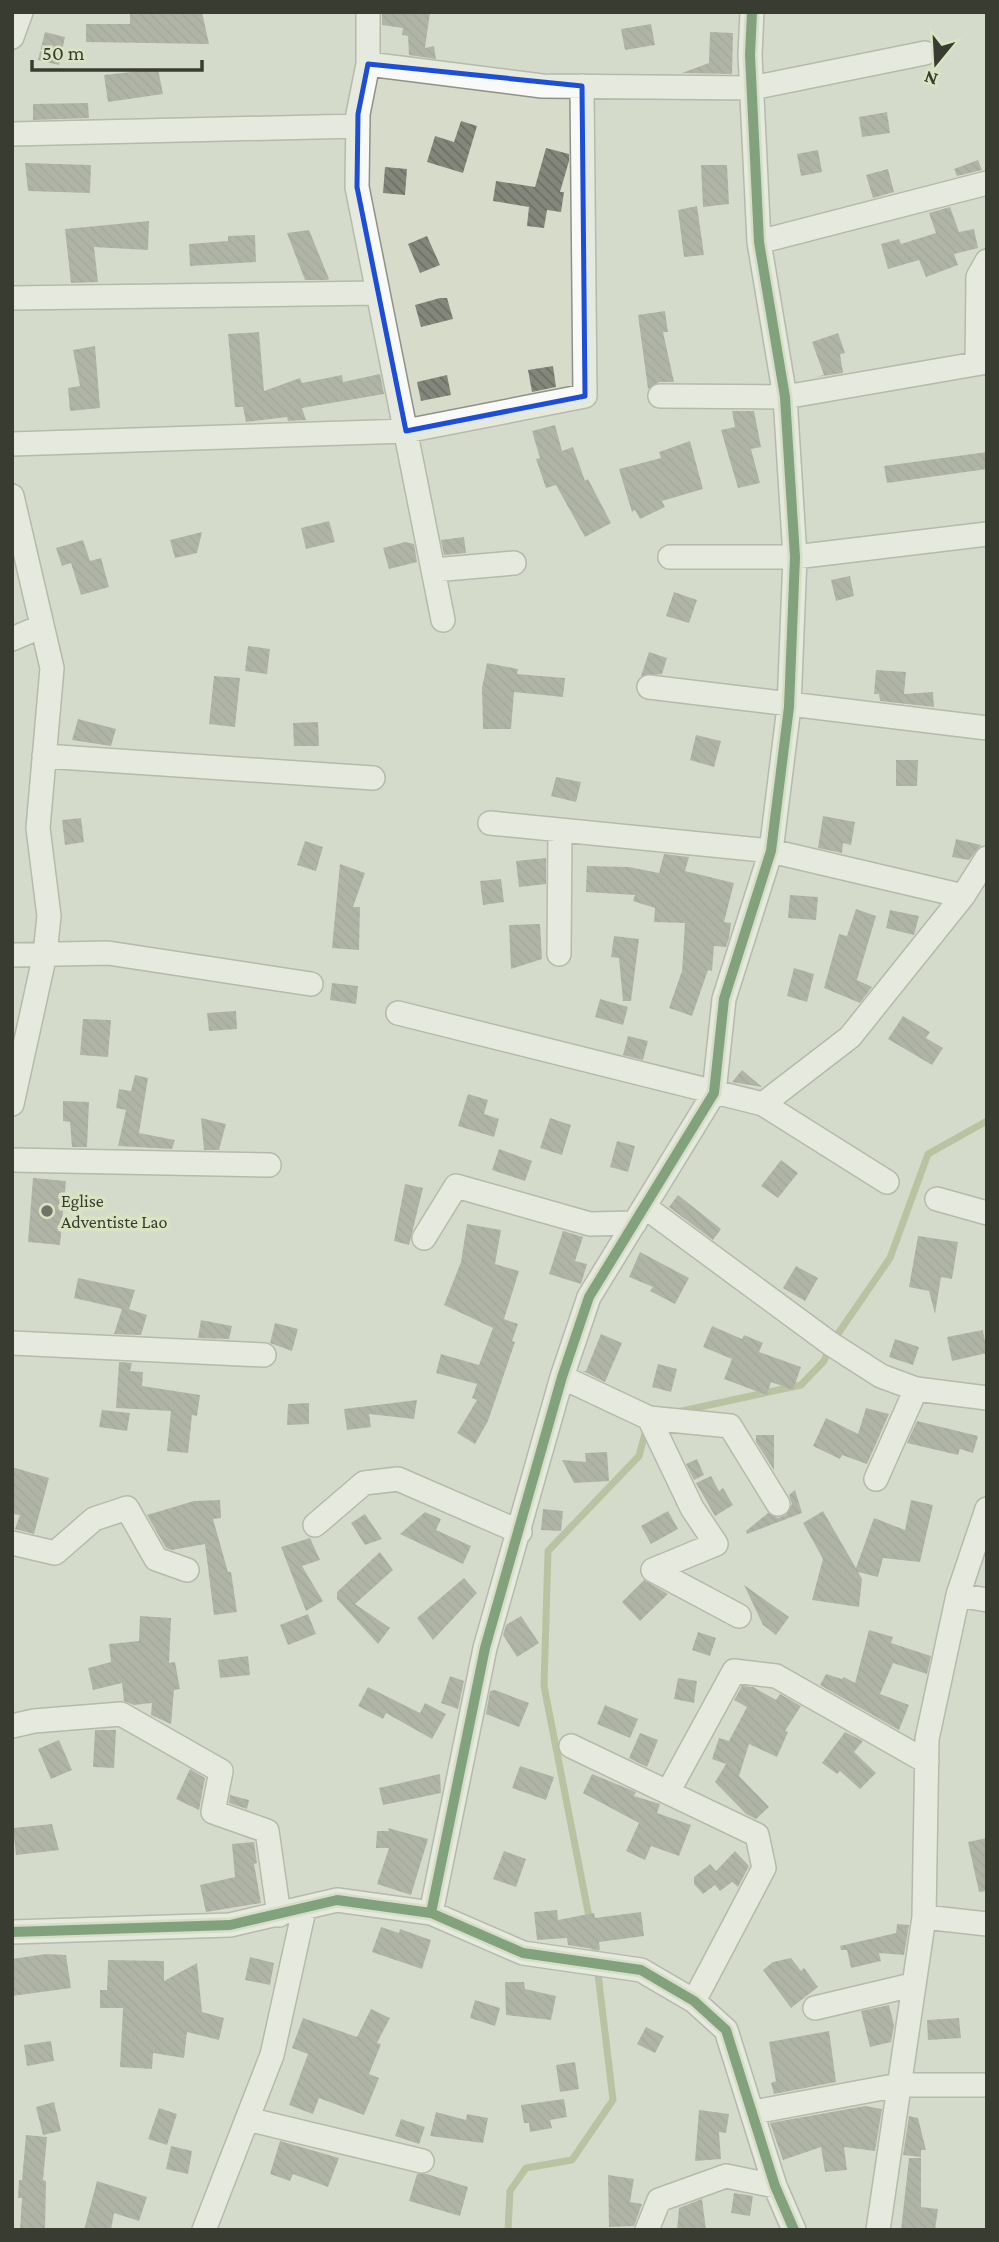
<svg xmlns="http://www.w3.org/2000/svg" width="999" height="2242" viewBox="0 0 999 2242" font-family="'Crimson Pro',serif">
<style>
.lines{fill:none;stroke-linecap:round;stroke-linejoin:round}
.stream{stroke:#9aa66f;stroke-width:7}
.building{fill:url(#building-back-hatch)}
.minor-casing{stroke:#8e9285;stroke-width:26}
.minor{stroke:#f9faf7;stroke-width:23}
.cycleway-casing{stroke:#dae3c2;stroke-width:15}
.cycleway{stroke:#1b5e20;stroke-width:10}
.marked{fill:none;stroke:#1d4ed8;stroke-width:5;stroke-linejoin:round}
.poi-dot{fill:#707466;stroke:#dae3c2;stroke-width:2.5}
.labels{text-anchor:middle;stroke-width:7;stroke-linejoin:round;paint-order:stroke}
.poi-label{font-size:18px;fill:#393c30;stroke:#dae3c2;text-anchor:start}
</style>
<defs>
<pattern id="building-back-hatch" width="6" height="6" patternUnits="userSpaceOnUse" patternTransform="scale(1.75)"><rect width="6" height="6" fill="#83867a"/><path d="M-1 5l2 2M0 0l6 6M5-1l2 2" fill="none" stroke="#6c6f64"/></pattern>
</defs>
<rect width="100%" height="100%" fill="#d6dbca"/>
<g class="lines">
<path class="stream" d="M677,1412L801,1385L824,1361L831,1344L890,1258L928,1154L987,1121
M590,1922L544,1686L548,1551L639,1456L647,1426
M508,2230L510,2191L526,2168L572,2160L613,2100L594,1940"/>
</g>
<path class="building" d="M130,12H202L209,44L86,42V24H130Z
M382,12H430L425,48L434,46L436,59L409,55L408,36L402,35L403,28L382,25Z
M651,24L655,45L625,50L621,29Z
M45,32L65,37L59,65L38,60Z
M710,32L733,33L732,74L682,73L709,63Z
M158,69L163,94L108,102L104,75Z
M88,103L89,118L33,120V104Z
M887,112L890,133L862,137L859,117Z
M461,121L477,126L463,173L427,162L435,136L454,142Z
M546,148L569,154V161L560,192H564L561,212L547,210L544,228L527,226L529,207L493,201L496,181L535,187Z
M818,150L822,172L801,176L797,154Z
M978,160L982,170L957,176L954,169Z
M25,163L91,165L90,193L28,191Z
M701,165H727L729,204L703,207Z
M385,167L407,169L405,195L383,193Z
M888,169L894,192L873,198L866,175Z
M697,206L704,255L684,257L678,210Z
M950,207L959,232L974,229L978,248L954,254L958,265L926,277L919,260L888,269L881,244L899,239L901,244L936,233L929,213Z
M149,221L148,250L94,247L98,282L71,283L65,229Z
M309,230L329,279L327,280H305L287,233Z
M255,235L256,262L190,266L189,244L228,241V236Z
M427,236L440,265L420,273L408,244Z
M440,298H447L453,319L421,327L415,305Z
M665,311L668,332H663L674,382H659L648,389L638,315Z
M259,332L264,391L300,378L302,383L342,375L343,382L380,374L384,394L302,408L306,420L288,421L287,417L246,422L243,407H235L228,334Z
M838,333L845,353L840,354L843,373L816,377L824,375L812,342Z
M95,346L100,408L70,411L68,388L80,386L73,350Z
M553,366L556,387L532,392L528,370Z
M447,375L451,395L421,401L417,382Z
M732,411H754L761,447L751,449L760,483L738,488L721,430L735,427Z
M555,425L562,451L573,447L585,481L588,479L611,523L585,537L556,485L546,488L536,459L540,458L532,431Z
M690,441L703,489L662,501L665,507L640,519L635,510L632,512L619,469L661,458L659,452Z
M987,452V469L887,483L884,466Z
M329,521L335,542L306,549L301,528Z
M202,532L197,553L175,558L170,540Z
M464,537L466,553L444,555L441,540Z
M83,540L90,561L101,558L109,587L81,595L71,563L62,566L56,548Z
M405,542L414,544L417,562L389,569L383,548Z
M850,576L854,596L836,601L831,580Z
M674,592L697,600L689,623L666,616Z
M248,646L270,649L267,674L245,671Z
M649,652L667,658L662,674L641,676Z
M487,663L518,669L517,674L565,678L563,697L514,692L511,729H483L482,688Z
M876,670L906,672L904,694L933,692L934,707L880,701L879,694H874Z
M214,676L240,678L235,727L209,724Z
M78,719L116,729L111,746L72,740Z
M318,722L319,746H294L293,723Z
M696,735L721,741L714,767L690,760Z
M896,760H918L917,786H896Z
M556,777L581,782L576,802L551,796Z
M823,816L855,822L851,845L843,843L842,853L818,848Z
M81,818L84,842L65,845L62,820Z
M956,839L981,845L969,860L952,857Z
M305,841L323,847L316,871L297,865Z
M664,854L689,857L685,871L734,883L724,922L731,923L729,938L726,947L714,946L712,971L708,970L692,1016L669,1008L682,971L685,923L654,922L655,908L633,901L635,895L586,892L587,866L629,867L659,873Z
M546,858V884L519,887L516,861Z
M340,864L365,873L353,907H360L359,950L332,948Z
M501,879L504,902L483,905L480,881Z
M790,895L818,897L816,920L788,918Z
M856,909L876,916L857,980L872,987L860,1003L824,988L839,934L847,936Z
M890,910L919,916L914,935L886,928Z
M540,924L542,959L511,969L509,925Z
M614,936L639,939L631,1001H623L619,958L611,957Z
M794,968L814,974L807,1002L787,996Z
M332,983L358,986L356,1004L330,1000Z
M600,999L628,1007L623,1025L595,1017Z
M236,1011L237,1029L209,1031L207,1013Z
M903,1016L930,1032L926,1038L943,1048L932,1065L888,1039Z
M83,1019L111,1020L108,1057L80,1055Z
M628,1036L648,1041L643,1060L623,1055Z
M742,1070L762,1087L732,1082Z
M135,1075L148,1078L139,1133L175,1140L172,1149L118,1146L126,1110L116,1108L119,1089L131,1091Z
M468,1094L488,1100L484,1114L499,1119L494,1137L458,1126Z
M63,1101L89,1102L87,1147H72L70,1122L63,1121Z
M201,1118L226,1124L219,1150H229H204Z
M550,1118L571,1125L562,1155L540,1148Z
M617,1141L635,1146L628,1172L610,1167Z
M499,1149L532,1161L525,1181L492,1170Z
M781,1160L798,1173L778,1198L761,1186Z
M33,1178L66,1181L60,1245L28,1242Z
M405,1184L423,1188L409,1245L394,1241Z
M678,1195L721,1229L713,1240L669,1207Z
M467,1224L501,1230L495,1264L519,1271L504,1319L518,1324L512,1341L515,1342L488,1421L475,1444L457,1433L477,1400L472,1398L477,1384L436,1373L441,1354L479,1365L493,1328L444,1305L461,1262Z
M563,1231L583,1237L575,1261L587,1264L581,1284L549,1274Z
M918,1236L958,1242L952,1279L941,1277L935,1314L929,1291L909,1287Z
M640,1252L689,1278L675,1304L650,1291L653,1287L629,1277Z
M796,1266L818,1278L805,1301L783,1288Z
M78,1278L135,1290L129,1309L147,1315L141,1335L114,1334L122,1309L74,1298Z
M201,1320L232,1326L229,1339L198,1338Z
M275,1323L298,1329L292,1351L270,1343Z
M712,1326L742,1339L744,1335L763,1343L759,1352L801,1367L793,1390L771,1382L767,1395L724,1379L732,1359L703,1347Z
M983,1330L987,1353L952,1361L947,1337Z
M601,1334L622,1343L605,1382L583,1371H586Z
M895,1339L919,1347L913,1365L889,1357Z
M119,1362L132,1363L130,1371L143,1372L142,1386L200,1395L197,1416L192,1415L188,1453L167,1451L171,1411L116,1408Z
M658,1364L677,1369L671,1392L652,1387Z
M417,1400L414,1419L369,1414L371,1427L347,1430L344,1409Z
M309,1403V1424L287,1425L288,1404Z
M866,1408L889,1414L867,1464L842,1455L840,1459L813,1446L826,1418L858,1434Z
M102,1410L130,1413L127,1431L99,1427Z
M917,1421L978,1436L973,1453L960,1449L958,1455L907,1443Z
M756,1435H774V1470L756,1442Z
M607,1452L609,1481L574,1483L562,1460L586,1462L585,1453Z
M697,1459L704,1475L694,1480L686,1464Z
M12,1467L49,1478L34,1534L15,1529L20,1515L12,1514Z
M711,1476L719,1491L723,1488L733,1505L715,1516L696,1483Z
M795,1490L802,1513L747,1534L746,1531L768,1513L778,1518L786,1515L792,1504L789,1495Z
M220,1500L221,1518L213,1519L228,1572H231L237,1612L214,1615L205,1544L172,1550L166,1548L147,1515L194,1501Z
M911,1500L933,1505L920,1562L883,1558L878,1577L858,1572L862,1579L859,1607L812,1600L823,1559L803,1523L823,1511L856,1568L874,1518L905,1530Z
M543,1509L563,1511L561,1531L541,1530Z
M668,1511L678,1529L651,1544L641,1526Z
M425,1512L441,1519L436,1530L471,1546L463,1564L400,1534Z
M365,1514L382,1539L365,1545L351,1523Z
M310,1538L320,1560L302,1566L323,1601L306,1611L281,1547Z
M380,1552L393,1570L355,1604L390,1628L378,1644L337,1599V1592Z
M464,1578L477,1593L433,1640L417,1618Z
M644,1580L668,1594L640,1621L622,1602Z
M744,1585L789,1617L776,1635L763,1625Z
M308,1614L316,1634L288,1645L280,1625Z
M140,1616L171,1618L169,1663L175,1662L180,1689L174,1690L171,1724L151,1715L152,1703L134,1705L124,1701L122,1683L93,1690L88,1668L111,1662L109,1644L139,1641Z
M521,1616L539,1643L517,1657L503,1635L506,1625Z
M869,1630L893,1637L891,1643L931,1656L927,1674L893,1663L880,1694L909,1705L899,1730L820,1685L826,1674L842,1679L844,1677L855,1683Z
M698,1632L716,1638L710,1656L692,1650Z
M248,1656L250,1675L220,1678L218,1660Z
M450,1676L464,1681L458,1709L441,1703Z
M678,1678L697,1681L694,1703L674,1699Z
M742,1686L753,1687L776,1700L780,1694L801,1706L785,1731L788,1732L777,1757L749,1744L739,1776L769,1807L756,1819L746,1814L715,1782L726,1764L712,1759L719,1738L729,1741L747,1707L734,1700Z
M368,1687L420,1713L425,1703L446,1714L432,1739L386,1713L383,1719L358,1706Z
M495,1690L529,1703L519,1727L486,1714L490,1691Z
M605,1705L638,1719L630,1738L597,1724Z
M95,1730H116L114,1768L93,1767Z
M845,1732L863,1741L854,1752L876,1773L860,1789L840,1771L837,1774L822,1763Z
M640,1733L658,1740L647,1767L629,1758Z
M59,1740L72,1770L51,1779L38,1749Z
M520,1766L554,1777L546,1800L512,1788Z
M190,1769L205,1778L199,1810L176,1799Z
M440,1774L441,1793L383,1805L379,1788Z
M592,1774L636,1792L634,1796L660,1804L657,1813L691,1825L679,1856L651,1846L645,1860L626,1851L639,1823L583,1793Z
M230,1795L249,1800L247,1809L229,1803Z
M52,1824L59,1850L16,1855L13,1828Z
M388,1828L428,1839L411,1895L377,1884L389,1848H376L377,1831H389Z
M987,1838V1891L979,1892L968,1842Z
M254,1842L257,1863L254,1864L261,1903L206,1912L200,1885L235,1877L232,1844Z
M504,1851L526,1859L516,1887L493,1879Z
M735,1851L749,1866L738,1887L732,1882L720,1891L715,1885L703,1894L694,1884V1877L710,1864L716,1871Z
M557,1910L558,1920L594,1913L595,1918L641,1912L644,1936L599,1942L600,1950L568,1945L567,1938L537,1940L534,1912Z
M897,1924L909,1925L904,1955L879,1953L881,1961L851,1968L847,1950H841L840,1946L896,1933Z
M381,1927L399,1933L400,1929L431,1940L422,1969L372,1952Z
M46,1954L66,1955L71,1988L12,1996V1959Z
M250,1957L274,1963L270,1985L245,1980Z
M791,1958L801,1971L804,1968L818,1987L791,2008L763,1970L773,1962Z
M108,1960L164,1961V1981L197,1963L202,2012L224,2018L219,2040L187,2032L184,2058L153,2053L152,2069L120,2067L123,2008H100V1990H107Z
M505,1982H524L525,1989L556,1996L551,2020L506,2015Z
M475,2000L500,2008L495,2026L470,2018Z
M889,2005L894,2025L891,2042L870,2047L861,2011Z
M371,2009L390,2018L377,2043L381,2044L369,2074L379,2078L364,2115L319,2098L313,2114L289,2105L308,2054L292,2048L303,2018L357,2037Z
M959,2018L961,2038L928,2040L927,2020Z
M646,2027L664,2036L655,2053L637,2044Z
M829,2031L836,2082L774,2094L771,2083L776,2081L769,2042Z
M51,2041L54,2061L27,2066L24,2045Z
M575,2062L579,2089L560,2092L556,2065Z
M564,2099L567,2117L550,2120L552,2128L530,2132L529,2123H524L521,2105Z
M54,2102L61,2131L43,2135L36,2107Z
M865,2106L882,2109L875,2151L844,2147L847,2170L825,2172L821,2147L783,2160L770,2123Z
M159,2108L177,2114L167,2145L148,2139Z
M699,2110L729,2114L726,2133L719,2132L721,2159L695,2161Z
M436,2112L466,2120L467,2114L488,2118L483,2143L430,2136Z
M909,2116L918,2118L926,2150H921V2157L903,2155Z
M401,2119L425,2127L419,2144L395,2136Z
M26,2135L47,2137L43,2180L46,2181L45,2230H20L22,2198H18L19,2180H22Z
M280,2141L339,2158L328,2187L293,2174L290,2181L270,2174Z
M171,2146L192,2151L188,2174L166,2169Z
M909,2158H921V2207L938,2209L935,2230H901Z
M417,2174H427L468,2187L460,2216L409,2201Z
M608,2175L634,2179L630,2202L642,2204L634,2226L609,2227Z
M97,2181L147,2197L139,2221L114,2213L111,2230H84Z
M734,2193L753,2196L750,2216L731,2213Z
M702,2199L706,2230H677L679,2208Z"/>
<g class="lines">
<defs>
<path id="minor" d="M368,12V64L358,114L357,187L443,620
M12,37L21,12
M368,64L542,86L752,88L925,53
M12,134L358,126
M759,242L987,183
M12,298L378,293
M977,363L978,277L987,261
M660,396L785,397L987,362
M12,444L406,431L585,396L582,86
M12,496L52,668L38,828L49,916L45,954L12,1104
M670,557H795L987,534
M434,570L514,563
M12,639L40,627
M649,687L987,728
M44,756L373,778
M490,823L771,851L963,896
M559,954L560,830
M12,955L108,953L311,984
M398,1013L763,1104L887,1182
M763,1104L850,1037L963,896L987,858
M12,1160L269,1165
M937,1199L987,1213
M645,1207L831,1344L881,1376L916,1389L987,1398
M424,1238L456,1186L590,1224L635,1223
M12,1343L264,1355
M562,1377L649,1418L730,1426L778,1504
M649,1418L692,1508L716,1544L653,1570L739,1616
M876,1479L916,1389
M315,1525L364,1483L398,1479L520,1532
M12,1543L55,1553L94,1519L127,1508L156,1559L187,1570
M958,1595L987,1600
M12,1726L34,1721L121,1714L221,1771L213,1812L267,1831L279,1915
M571,1746L757,1835L764,1868L694,2001
M668,1792L734,1671L776,1676L927,1762
M431,1913L485,1648L562,1377L589,1297L714,1093L724,999L771,851L789,707L795,557L785,397L759,242L750,55L752,12
M924,1917L987,1924
M12,1932L230,1925L337,1900L431,1913L523,1953L641,1970L694,2001L726,2030L775,2186L794,2230
M815,2008L912,1985
M754,2112L899,2085H987
M247,2119L422,2161
M204,2230L272,2055L304,1910
M647,2230L659,2200L726,2176L775,2186
M878,2230L924,1917L927,1739L958,1595L987,1509"/>
</defs>
<use href="#minor" class="minor-casing"/>
<use href="#minor" class="minor"/>
<defs>
<path id="cycleway" d="M431,1913L485,1648L562,1377L589,1297L714,1093L724,999L771,851L789,707L795,557L785,397L759,242L750,55L752,12
M12,1932L230,1925L337,1900L431,1913L523,1953L641,1970L694,2001L726,2030L775,2186L794,2230"/>
</defs>
<use href="#cycleway" class="cycleway-casing"/>
<use href="#cycleway" class="cycleway"/>
</g>
<path d="M0 0H999V2242H0ZM368,64L582,86L585,396L406,431L357,187L358,114Z" fill="#d6dbca" fill-opacity=".55" fill-rule="evenodd"/>
<path class="marked" d="M368,64L582,86L585,396L406,431L357,187L358,114Z"/>
<circle class="poi-dot" cx="47" cy="1211" r="7"/>
<g class="labels">
<g class="poi-label">
<text x="61" y="1207">Eglise<tspan x="61" dy="21">Adventiste Lao</tspan></text>
</g>
</g>
<rect width="999" height="2242" fill="none" stroke="#393c30" stroke-width="28"/>
<g transform="translate(936 63) rotate(198)" stroke="#dae3c2" stroke-width="5" paint-order="stroke">
<path d="M0-5L12 26L0 18L-12 26Z" fill="#393c30"/>
<text y="-10" font-size="19" font-weight="bold" text-anchor="middle" fill="#393c30">N</text>
</g>
<path d="M32 60v10h170v-10" fill="none" stroke="#393c30" stroke-width="3.5"/>
<text x="42" y="60" font-size="21" fill="#393c30" stroke="#dae3c2" stroke-width="5" paint-order="stroke">50 m</text>
</svg>
